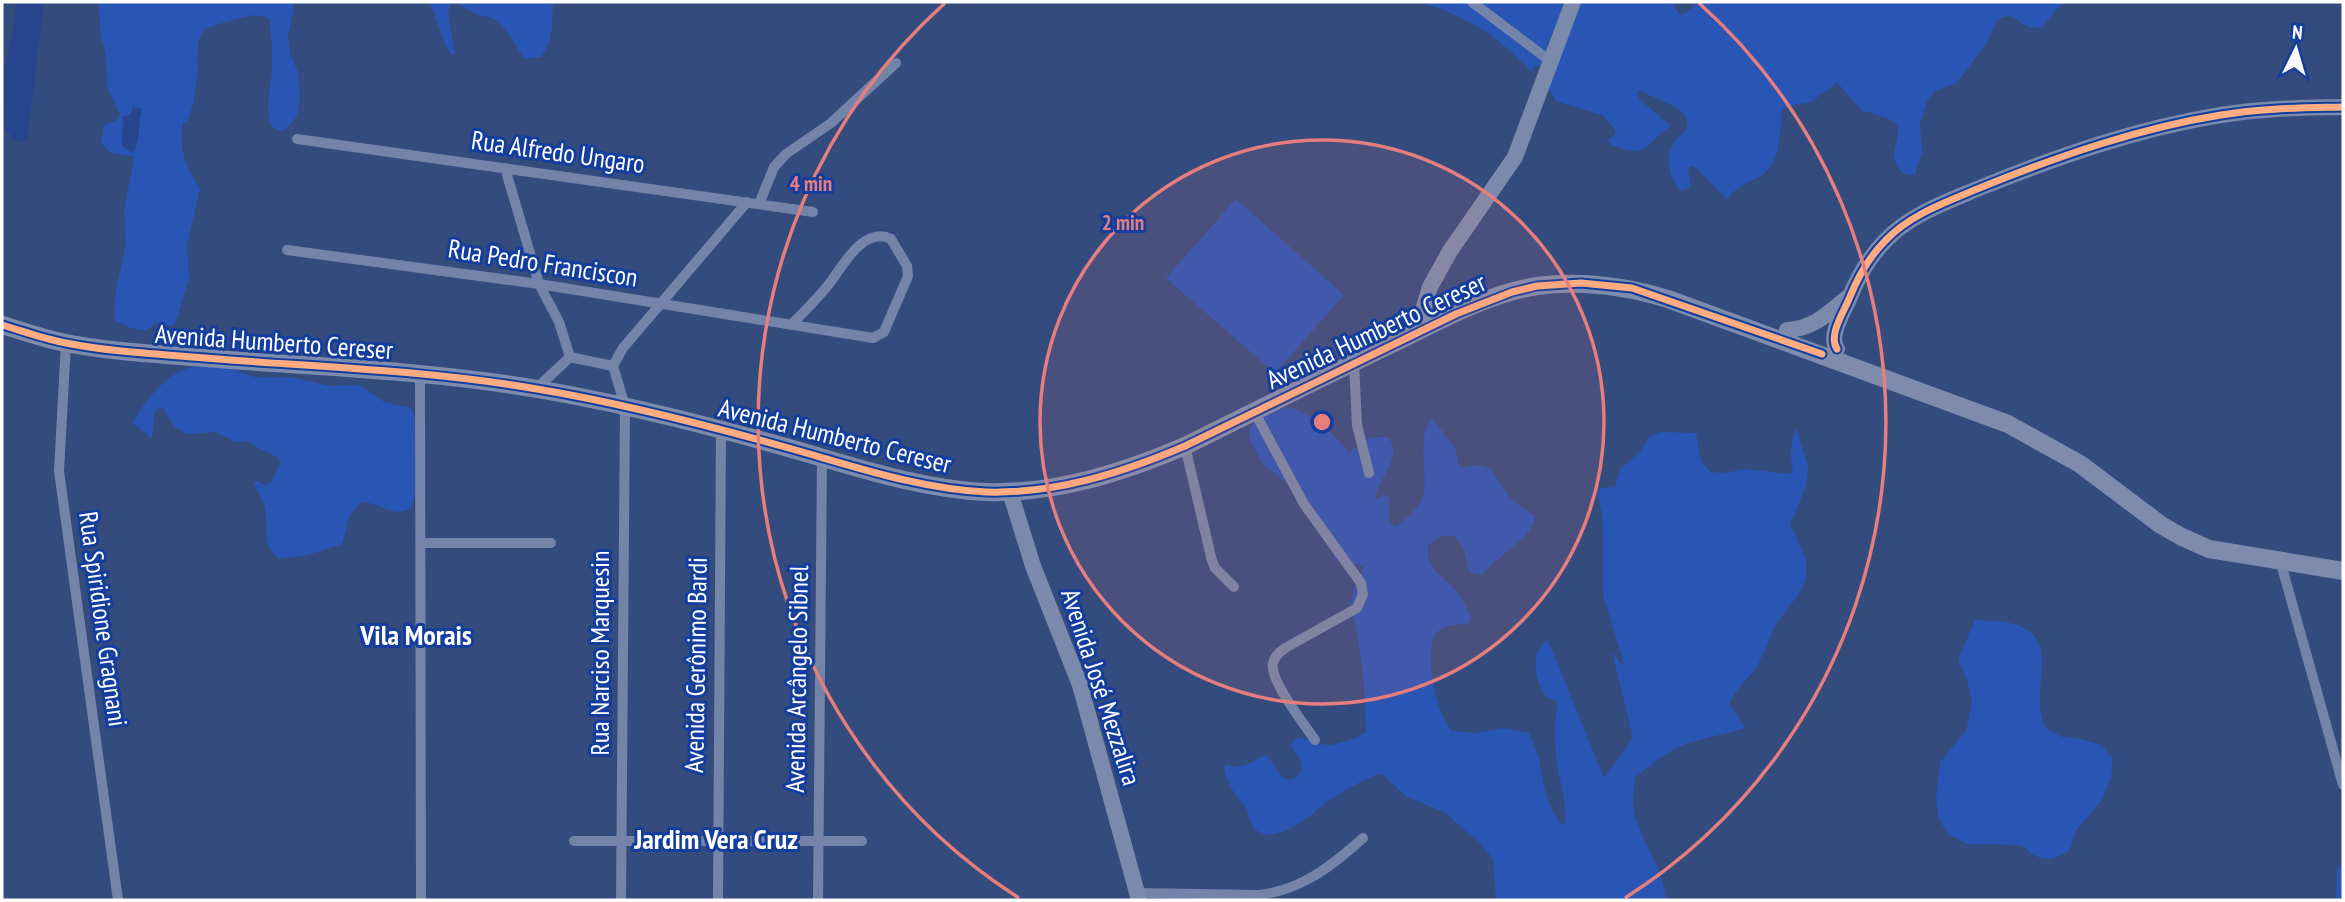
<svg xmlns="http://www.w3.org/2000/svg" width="2345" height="902" viewBox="0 0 2345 902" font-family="'PT Sans Narrow',sans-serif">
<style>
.green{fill:#2955b4}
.water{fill:#26458c}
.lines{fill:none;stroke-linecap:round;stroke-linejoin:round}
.street{stroke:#7484a8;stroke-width:10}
.secondary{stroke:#7a8aac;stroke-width:16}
.primary{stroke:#7d8cad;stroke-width:18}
.cycleway-casing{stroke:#143e9e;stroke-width:11}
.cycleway{stroke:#ffac80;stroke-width:7}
.ring{fill:none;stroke:#e67e7e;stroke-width:3.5}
.labels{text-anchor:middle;stroke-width:6;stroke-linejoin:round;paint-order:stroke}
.street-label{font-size:26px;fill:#fff;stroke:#143e9e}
.neighbourhood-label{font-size:28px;font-weight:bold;fill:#fff;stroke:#143e9e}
.centre{fill:#e67e7e;stroke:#143e9e;stroke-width:3.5}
.ring-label{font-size:21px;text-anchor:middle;font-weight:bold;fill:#e67e7e;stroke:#143e9e;stroke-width:6;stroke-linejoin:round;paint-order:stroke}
</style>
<rect width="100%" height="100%" fill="#344b7e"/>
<path class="green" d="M98,2H292L294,9L288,34L290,54L298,72L300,97L297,116L286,130C257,136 272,84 272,70C273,53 271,35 270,19C257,13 246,16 233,20C224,23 209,25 203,32C194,45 199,66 197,80C195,95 192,109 187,123L183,122C178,150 186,166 200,189L187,245L189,279L175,324L170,326L155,323C144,337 131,327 117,322L114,316L116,290L126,244L124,211L134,159L132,156L110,153L101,143L104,125L117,120L120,115L107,86L106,55L101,37Z
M429,2H455L450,5L448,15L455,54H451C440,39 438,19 429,2Z
M457,2H553C552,22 554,40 541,57L525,59C515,47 510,32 498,22C490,16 480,16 471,12C466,9 461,5 457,2Z
M1420,2H1671L1681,16L1696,5V2H2063L2042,27L2029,28L2012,16L2003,17L1996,22L1986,44L1957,83L1935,91L1927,101L1920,124L1922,152L1915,175L1904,174C1883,154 1902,146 1897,124L1887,118L1861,110L1837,82C1829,90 1820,94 1812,102L1789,106L1781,110C1781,131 1781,165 1759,177C1746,184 1736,187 1727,199C1714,189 1706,174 1692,166L1688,168L1691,186L1682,191C1670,184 1666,159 1671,147C1674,140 1681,134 1687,129V117C1674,103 1656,100 1640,90L1637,92L1640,100L1671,126C1643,144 1650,161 1610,144L1608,139L1614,136L1616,131L1604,116L1556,101L1549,89L1545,67L1539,65L1533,68L1532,72C1500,38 1465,15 1420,2Z
M1236,199L1344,295L1275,373L1166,278Z
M219,361L240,372L254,377L295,378L329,386L360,385L384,402L411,408C424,437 421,479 411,508C393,519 380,502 361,502L350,515L342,544L305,556L278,558C260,544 270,524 264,505C262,498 257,490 254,484L256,481L265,485L271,483L280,464L279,458C268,452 257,449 248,441L236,442L215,432L185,434L174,426L164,409L158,408L154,414L152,438L133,424C139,407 164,378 181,371C192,366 207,364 219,361Z
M1292,408C1316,416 1334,434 1349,453L1370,437H1388C1404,456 1379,477 1375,498L1377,500L1385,495L1389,497C1389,507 1386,521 1395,527C1405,520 1417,511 1422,499C1430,479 1415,436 1432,418L1455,448L1459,466L1463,468C1493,459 1493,475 1508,495C1515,504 1526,510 1535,516C1535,536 1495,558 1483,574H1475L1469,570L1463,547L1454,536H1442L1428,545C1424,568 1445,577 1457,592C1463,599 1467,609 1471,618L1468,624C1458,625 1445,624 1437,632C1424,645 1434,696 1441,712C1444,719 1448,725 1451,731L1477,733L1503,728L1529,733C1532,741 1537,751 1539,760C1544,784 1546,806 1562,825L1565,822C1567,798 1558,778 1556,755C1555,746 1555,737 1555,727C1555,718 1558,709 1556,700L1546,697C1535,680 1528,653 1548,640L1604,778L1633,738L1612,651L1621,664H1624L1603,595V519L1597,491L1603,488L1615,487L1620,469L1640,452L1650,436L1661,432L1696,433L1701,462L1711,472L1724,473L1744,469L1790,474L1793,471C1790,457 1790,444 1795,431L1798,430C1799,443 1808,461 1808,469C1808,487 1797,508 1790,524L1806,559V579L1799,594L1776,624L1757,667L1735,693L1729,704L1746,728L1687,743L1669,752L1635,777C1634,789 1631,804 1635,816C1644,846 1663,868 1666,900H1496L1493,859L1479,842L1444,812L1407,797L1382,774C1368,776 1343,792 1330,800C1314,812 1270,853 1252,825C1249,821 1249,814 1247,810C1238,796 1226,785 1224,768L1227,764C1241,771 1251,762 1264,755L1268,757L1284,779L1292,780C1307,769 1302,760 1291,747L1295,739C1311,735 1315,744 1328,745C1337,745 1362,737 1366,731L1364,685L1358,638L1350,605L1356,582L1364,567C1354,562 1344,565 1335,559L1307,498L1263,465L1250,440L1249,431L1255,420L1277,409Z
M1975,620C1987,621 2003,620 2014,624C2057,637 2037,675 2040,706C2040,713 2043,721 2045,728L2062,737L2081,739L2099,744L2113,757L2111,779L2101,801L2075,832L2070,850C2048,864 2041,862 2021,845L1966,844L1948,834L1938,818L1936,799L1940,762L1966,731L1972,702L1967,679L1958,659Z
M2343,863V900H2336L2337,869Z"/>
<path class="water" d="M16,2H44L27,141H16L3,127L4,69L15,21Z
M133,107L142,109C138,123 141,141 133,153L122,146L123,117L131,114Z"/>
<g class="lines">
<path class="street" d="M1472,2L1550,61
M297,139L813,212
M505,168L539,284L559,322L570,357
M759,204L774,167L786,154L831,123L896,63
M287,250L539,284L873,338L884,332L908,276L907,266L891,239C864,225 842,267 829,284C818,298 804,312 791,325
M66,343L59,471L118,900
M570,357L613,366
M1354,363L1357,425L1369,473
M420,374L421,900
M536,389L570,357
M1254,411L1304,504L1361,583L1363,594L1357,608L1287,647C1281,651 1275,655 1273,663C1269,680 1305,725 1315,740
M1185,446L1212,561L1215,568L1234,587
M421,543H551
M2280,560L2343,785
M574,841H862
M1137,893L1258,895C1300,891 1332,866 1363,838
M621,900L625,406L613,366L623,348L747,202
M718,900L721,429
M818,900L822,457"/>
<path class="secondary" d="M1787,330C1813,329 1829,313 1848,297
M1416,333L1430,287L1450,251L1515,157L1573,2
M1837,349C1828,336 1843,313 1849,299C1857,279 1869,257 1885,241C1910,214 1949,201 1982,187C2059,156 2139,128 2221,115C2262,108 2302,108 2343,107
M1010,492L1033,566L1080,685L1139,900"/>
<path class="primary" d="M2,325C23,331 44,339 66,343C111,352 159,354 205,358C315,367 427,370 537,389C621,403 703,424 785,447C850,465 918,489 986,492C1055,494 1122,473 1185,446C1253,412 1321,378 1390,345C1436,323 1486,294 1537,286C1583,280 1625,286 1668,299L2008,424L2080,464L2161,525L2182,537L2209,549L2343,571"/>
<defs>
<path id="cycleway" d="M2,325C23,331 44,339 66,343C111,352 159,354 205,358C315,367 427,370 537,389C621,403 703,424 785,447C850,465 918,489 986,492C1055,494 1122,473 1185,446L1456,314L1512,292L1537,286L1581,283L1632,288L1822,354
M1837,349C1828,336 1843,313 1849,299C1857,279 1869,257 1885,241C1910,214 1949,201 1982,187C2059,156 2139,128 2221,115C2262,108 2302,108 2343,107"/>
</defs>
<use href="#cycleway" class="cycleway-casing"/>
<use href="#cycleway" class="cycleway"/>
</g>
<circle cx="1322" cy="422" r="282" fill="#e67e7e" fill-opacity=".12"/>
<g class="ring">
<circle cx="1322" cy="422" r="282"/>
<path d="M1019 898A564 564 0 0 1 945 3M1699 3A564 564 0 0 1 1625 898"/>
</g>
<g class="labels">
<g class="street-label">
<text transform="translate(558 152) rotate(8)" y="9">Rua Alfredo Ungaro</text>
<text transform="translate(543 263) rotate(9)" y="9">Rua Pedro Franciscon</text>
<text transform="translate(1376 331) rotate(-25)" y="9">Avenida Humberto Cereser</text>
<text transform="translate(274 342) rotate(4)" y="9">Avenida Humberto Cereser</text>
<text transform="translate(835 436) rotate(14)" y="9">Avenida Humberto Cereser</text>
<text transform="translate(103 619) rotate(82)" y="9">Rua Spiridione Gragnani</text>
<text transform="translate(600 653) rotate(-90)" y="9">Rua Narciso Marquesin</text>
<text transform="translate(696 665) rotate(-89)" y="9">Avenida Gerônimo Bardi</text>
<text transform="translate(797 679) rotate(-89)" y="9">Avenida Arcângelo Sibnel</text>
<text transform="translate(1101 687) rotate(72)" y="9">Avenida José Mezzalira</text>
</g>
<g class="neighbourhood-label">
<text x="416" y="645">Vila Morais</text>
<text x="716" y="849">Jardim Vera Cruz</text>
</g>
</g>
<circle cx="1322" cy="422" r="10" class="centre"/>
<g class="ring-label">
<text x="811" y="191">4 min</text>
<text x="1123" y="230">2 min</text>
</g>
<rect width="2345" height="902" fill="none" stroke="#ffffff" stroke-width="7"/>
<g transform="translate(2296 49) rotate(5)" stroke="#143e9e" stroke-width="5" paint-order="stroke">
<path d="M0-5L12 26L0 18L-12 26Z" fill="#ffffff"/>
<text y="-10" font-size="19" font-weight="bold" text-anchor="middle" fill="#ffffff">N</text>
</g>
</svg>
